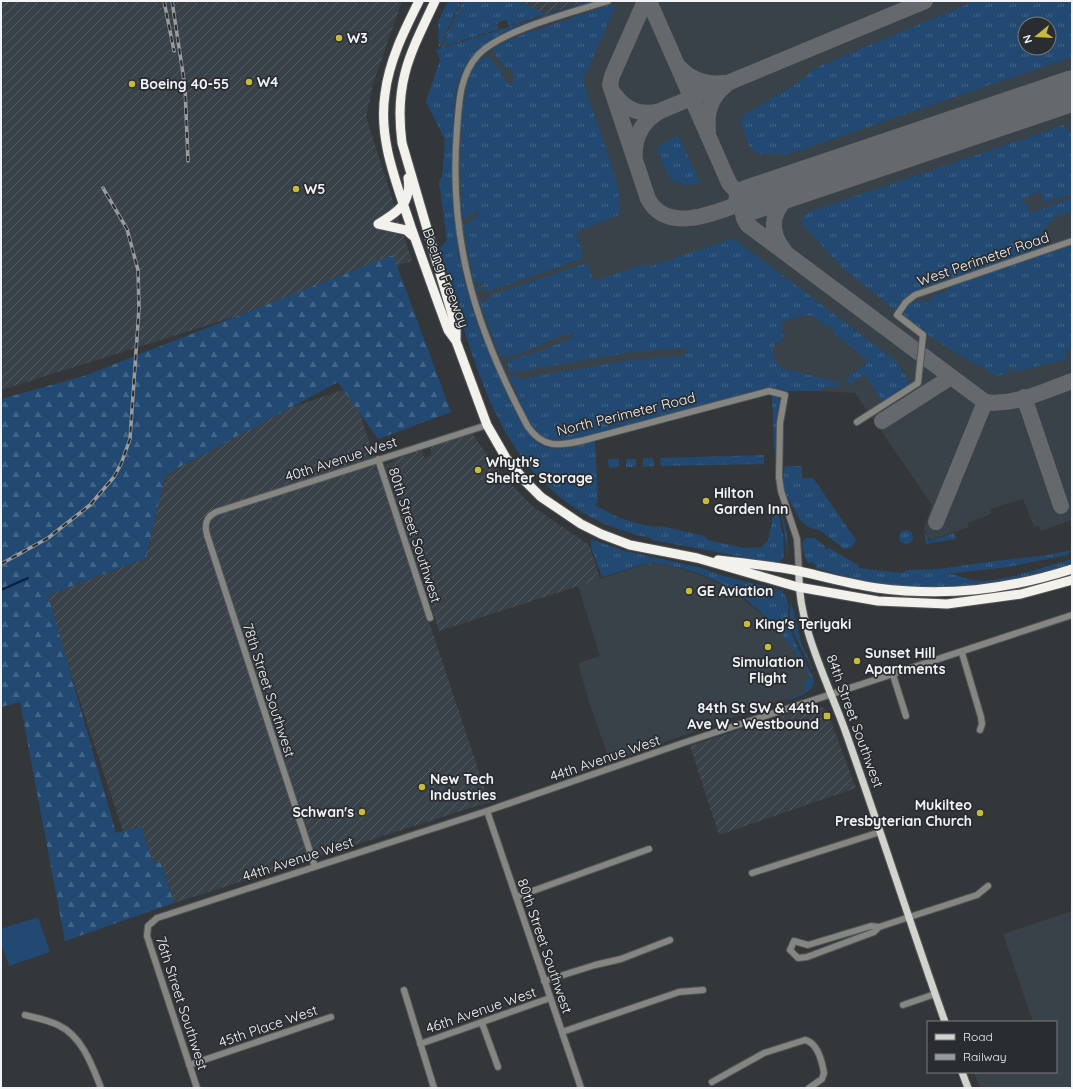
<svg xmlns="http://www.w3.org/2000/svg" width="1073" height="1089" viewBox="0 0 1073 1089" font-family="Quicksand,sans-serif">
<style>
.built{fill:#394149;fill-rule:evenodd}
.industrial{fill:url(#industrial-furrows)}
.grass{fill:url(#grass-tufts);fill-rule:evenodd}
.forest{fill:url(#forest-firs)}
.green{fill:#214972}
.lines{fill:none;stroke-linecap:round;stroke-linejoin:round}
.stream{stroke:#01203d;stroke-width:2}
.taxiway{stroke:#66696c;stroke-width:16}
.runway{stroke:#66696c;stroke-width:41}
.minor-casing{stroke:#525558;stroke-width:8}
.major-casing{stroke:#525558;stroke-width:9}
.highway-casing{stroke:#525558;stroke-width:11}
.minor{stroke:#858582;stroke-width:6}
.major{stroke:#d3d3ce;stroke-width:7}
.highway{stroke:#f2f1ec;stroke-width:9}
.rail-casing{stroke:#999b9e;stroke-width:3.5}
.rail{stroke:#2a2d30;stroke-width:2;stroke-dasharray:6;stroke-linecap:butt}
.poi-dot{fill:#c8bb3b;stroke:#2a2d30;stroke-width:1.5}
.labels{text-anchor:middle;stroke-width:3.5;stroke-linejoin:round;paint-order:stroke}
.poi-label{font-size:14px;font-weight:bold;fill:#f2f4f7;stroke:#2a2d30;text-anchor:start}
.street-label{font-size:14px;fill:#f2f4f7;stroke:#2a2d30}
</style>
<defs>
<pattern id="industrial-furrows" width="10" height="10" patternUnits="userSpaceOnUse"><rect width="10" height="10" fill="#394149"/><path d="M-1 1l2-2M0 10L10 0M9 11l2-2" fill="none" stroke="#565d64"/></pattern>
<pattern id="grass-tufts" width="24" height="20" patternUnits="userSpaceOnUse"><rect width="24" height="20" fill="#214972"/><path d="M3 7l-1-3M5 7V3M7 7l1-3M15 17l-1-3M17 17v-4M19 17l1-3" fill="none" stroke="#426487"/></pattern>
<pattern id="forest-firs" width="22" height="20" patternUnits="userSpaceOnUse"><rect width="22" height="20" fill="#214972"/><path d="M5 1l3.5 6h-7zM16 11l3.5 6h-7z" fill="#426487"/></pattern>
</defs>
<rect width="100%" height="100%" fill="#34373a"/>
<path class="built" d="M619,1H1072V520L1040,531L1039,526L1034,527L1023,499L990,509L991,514L968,523L969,527L930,540L924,528L932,505L855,393L764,388L602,435L558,445L534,435L496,364L463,260L455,179L463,81L478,55L512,36ZM1025,24H1049V48H1025Z
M649,563L672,566L700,575L731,589L781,630L799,654L811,678L806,691L610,762L589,702L578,663L600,656L578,586Z
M1072,911V1088H980L974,1072H1056V1022H1033L1003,934Z"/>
<path class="industrial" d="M1,1H402L373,84L366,117L412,261L1,390Z
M462,1H588L509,26L506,20L497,23L499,29L441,48L440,46Z
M351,387L489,802L174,903L161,863L153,862L141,826L123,831L65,656L48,595L146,558L165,475L287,409Z
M472,433L497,469L532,506L589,545L600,579L439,631L385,465L393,462V460L422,450L424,458L432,455L430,446Z
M816,705L826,709L856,788L719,835L690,746Z"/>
<path class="grass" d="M448,1H461L439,48L438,22Z
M463,1H519L544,13L583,1L509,25L506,19L496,23L498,29L442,46Z
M589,1H595C555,14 497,25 470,59C454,79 454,110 453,135C452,168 452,202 456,235C463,293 485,350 512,401C519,415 526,435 540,444C557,454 577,445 595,441L598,502L594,505L620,518L636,523L653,527L661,526L704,536L708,540L743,548L763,547V545L768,540L775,508H777L783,535L784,557L780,561L781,564L652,540L650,538C501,506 478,373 440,248L447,240L439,181L442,177L445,140L426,102L440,59L436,50Z
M975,1H1072V57L789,154H758L750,148L741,123L742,116L748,112L801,81L815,68ZM1025,24H1049V48H1025Z
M614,4V9L583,80C590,110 627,192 619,215L576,232L583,254L581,255L582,259L486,292L484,288L477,291L476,288L483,285L482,281L474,283L463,225L480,215L478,211L465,218L462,217C462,187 452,67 487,56L503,72L500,74L505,81L509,82V85L512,86L514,72H511L509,66L506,69L492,50L495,47L521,35Z
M1064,125L1065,128L1072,132V194L1044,203L1040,192L1023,198L1024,203H1027L1030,213L1072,198V211L1055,217L1040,234L1046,246L913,292L905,297L895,310L843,268L802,224L803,217L809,212Z
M678,135L700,183C669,191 665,171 657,147Z
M733,238L895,360L911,384L883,402L865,374L850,384L845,379L866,364V359L833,333L834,330C826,327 821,321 813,316C806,313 790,320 782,322L783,340L774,344L773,358L781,368L837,382L842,386L825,387L821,391H787L773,387L764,388L623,426L618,425L617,427C594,434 556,453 537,431C527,421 522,406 515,393L527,405L516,392L508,374L521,379L629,360L681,356L687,353L686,350L682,348L632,352L517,372H511L506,361L540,351L572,338L574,333C551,335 523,359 500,356L479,301L480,300L482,302L489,300L488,296L587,263L594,281L642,265H647L648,267Z
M1072,244V352L1069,348L1065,351L1068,359L1013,372L1007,364L1005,366L1009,373L997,376L938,342L902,316L901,313L915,299L913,304L922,299L923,303L931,300L932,296L949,290L951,286Z
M772,394L778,397L781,402L776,422L775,452L774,448Z
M764,455V464L661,466L660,458Z
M643,458H653L654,466L643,467Z
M608,459H619V467L609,468Z
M626,459H636V467H626Z
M785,466H802V478H813L856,540L852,547L844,549L821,531L808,527L800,520L784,490L783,474Z
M779,504L787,533L788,559L785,535Z
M899 537a7 7 0 1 1 14 0a7 7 0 1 1-14 0Z
M924,530L929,541L954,533L956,539L926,544Z
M806,538H814L825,546V550L829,548L858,565L859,568L901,573L908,570L939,569L995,561L1048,555L1072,550L1067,555L1008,567L946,574C958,574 969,581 982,581C1012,579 1043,567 1072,559V564C1000,586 937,594 862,581C846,578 831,571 815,568L816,565L811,562L809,564L804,555L802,543Z
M591,539L625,551L698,567L724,576L784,591L783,593L786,597L789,607C782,625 805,660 813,677C818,695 792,698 779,702L806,691L803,682L811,678C778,616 723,569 651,563L650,567L648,563L602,577L591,547Z
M790,597L801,642L815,675L794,634L789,611L791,607Z"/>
<path class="forest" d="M393,255L451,412L378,439L338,382L165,475L146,558L48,595L116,833L141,826L153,862L161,863L174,903L65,941L20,702L1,707V399L84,376Z"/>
<path class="green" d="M38,917L50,952L9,966L1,943V929Z"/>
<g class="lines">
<path class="stream" d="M1,590L28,578"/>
<path class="taxiway" d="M645,1L612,76L610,85L648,199C668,236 720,211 749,200
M649,1L729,183L741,197L749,200
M679,67C691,80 707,85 724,83
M615,95C626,110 642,116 660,111
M708,131C706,113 711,97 725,86
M635,160C633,138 641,122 660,111L925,1
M749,200C745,211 739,214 748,225L985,402C1015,406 1044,391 1072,381
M784,250C761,222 781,201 802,182
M1024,397L1061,506
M882,421L951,377
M936,522L985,402"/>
<path class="runway" d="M749,200L1072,91"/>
<defs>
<path id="minor" d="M608,1C574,12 501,30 478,55C459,76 459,104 457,129C448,241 476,330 528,427C543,448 558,446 581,441L769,391L785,395L780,423L779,477L781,491L797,539L799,571
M857,422L918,383L923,335L897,315L906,302L915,295L1072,241
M378,459L430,618
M962,653L981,717L982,724L980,730
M893,675L906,716
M487,811L581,1088
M315,867L207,535C204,524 206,517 216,512L487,425
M752,873L880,832
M516,897L649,849
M879,927L871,926L808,945L794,941L790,950L798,958L807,957L874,932L879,927L977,895L988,886
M544,981L595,965L621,959L670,940
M404,990L434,1088
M903,1005L935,994
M25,1015C36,1018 48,1020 58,1025C82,1036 92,1065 101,1088
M482,1023L498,1067
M562,1032L679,992L703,990
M420,1044L550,998
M189,1065L331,1017
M712,1082L764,1053L805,1040C818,1043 822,1061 824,1073L822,1079L809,1088
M197,1088L147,936L148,926L157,918L487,811L683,743L1072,615"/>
<path id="major" d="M799,571C797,625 828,682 846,733C880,829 911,926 945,1022
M962,1072L968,1088"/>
<path id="highway" d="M419,1C404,31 389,61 385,94C378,140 397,184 411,227C423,261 435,295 448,330L456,341L487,425L506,458L525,481L541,497L581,524L601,534L630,545L697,558L798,587L878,601L947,604L1021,594L1072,580
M435,1C410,54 394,82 402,143L456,328V341
M378,224C398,212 412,203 408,178
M378,224L406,230L413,236
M718,560C745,563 772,566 799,571C825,577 850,584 877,588C946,597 1006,590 1072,569"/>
</defs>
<use href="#minor" class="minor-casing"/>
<use href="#major" class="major-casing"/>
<use href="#highway" class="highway-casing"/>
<use href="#minor" class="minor"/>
<use href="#major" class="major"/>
<use href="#highway" class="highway"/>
<defs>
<path id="rail" d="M164,1L174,51
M172,1L185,87L188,161
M1,564L48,538L90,505L114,477L121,464L130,439L139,308L138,270L127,229L103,188"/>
</defs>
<use href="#rail" class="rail-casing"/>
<use href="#rail" class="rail"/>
</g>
<g class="poi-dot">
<circle cx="339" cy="38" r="4"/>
<circle cx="249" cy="82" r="4"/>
<circle cx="132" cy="84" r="4"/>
<circle cx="296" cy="189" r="4"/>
<circle cx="478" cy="470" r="4"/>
<circle cx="706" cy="501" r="4"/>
<circle cx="689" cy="591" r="4"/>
<circle cx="747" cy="624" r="4"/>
<circle cx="768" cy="647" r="4"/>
<circle cx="857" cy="661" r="4"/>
<rect x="823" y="712" width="8" height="8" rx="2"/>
<circle cx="422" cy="787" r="4"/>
<circle cx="362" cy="812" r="4"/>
<circle cx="980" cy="813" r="4"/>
</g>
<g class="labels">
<g class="poi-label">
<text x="347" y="43">W3</text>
<text x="257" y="87">W4</text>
<text x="140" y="89">Boeing 40-55</text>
<text x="304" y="194">W5</text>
<text x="486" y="467">Whyth's<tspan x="486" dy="16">Shelter Storage</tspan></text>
<text x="714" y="498">Hilton<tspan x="714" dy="16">Garden Inn</tspan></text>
<text x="697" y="596">GE Aviation</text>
<text x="755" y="629">King's Teriyaki</text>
<text x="865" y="658">Sunset Hill<tspan x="865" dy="16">Apartments</tspan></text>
<text x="768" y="667" text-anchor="middle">Simulation<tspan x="768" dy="16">Flight</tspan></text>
<text x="819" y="713" text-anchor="end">84th St SW &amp; 44th<tspan x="819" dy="16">Ave W - Westbound</tspan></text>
<text x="430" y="784">New Tech<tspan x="430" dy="16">Industries</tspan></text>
<text x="972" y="810" text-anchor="end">Mukilteo<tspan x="972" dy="16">Presbyterian Church</tspan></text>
<text x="354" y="817" text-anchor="end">Schwan's</text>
</g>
<g class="street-label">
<text transform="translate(983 259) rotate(-19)" y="5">West Perimeter Road</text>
<text transform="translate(446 278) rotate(69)" y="5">Boeing Freeway</text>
<text transform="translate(626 414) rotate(-14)" y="5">North Perimeter Road</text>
<text transform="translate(341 459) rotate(-18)" y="5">40th Avenue West</text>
<text transform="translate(415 535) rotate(72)" y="5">80th Street Southwest</text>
<text transform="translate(269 690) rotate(72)" y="5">78th Street Southwest</text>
<text transform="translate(855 721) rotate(70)" y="5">84th Street Southwest</text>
<text transform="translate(605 758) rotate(-19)" y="5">44th Avenue West</text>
<text transform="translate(298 859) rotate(-18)" y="5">44th Avenue West</text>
<text transform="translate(545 946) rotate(71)" y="5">80th Street Southwest</text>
<text transform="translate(182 1003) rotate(72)" y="5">76th Street Southwest</text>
<text transform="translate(481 1010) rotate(-19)" y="5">46th Avenue West</text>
<text transform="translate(268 1026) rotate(-19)" y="5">45th Place West</text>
</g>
</g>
<rect width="1073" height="1089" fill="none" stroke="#f2f4f7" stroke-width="4"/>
<rect x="927" y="1021" width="130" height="52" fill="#2a2d30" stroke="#7a7d80"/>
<rect x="935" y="1034" width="20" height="6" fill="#d3d3ce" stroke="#7a7d80"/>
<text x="963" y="1041" font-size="12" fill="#f2f4f7">Road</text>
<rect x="935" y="1054" width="20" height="6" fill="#999b9e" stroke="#7a7d80"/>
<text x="963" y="1061" font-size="12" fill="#f2f4f7">Railway</text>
<g transform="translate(1037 36) rotate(252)"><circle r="19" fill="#2a2d30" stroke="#7a7d80"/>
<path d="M0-3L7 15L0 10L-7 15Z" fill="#c8bb3b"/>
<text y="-6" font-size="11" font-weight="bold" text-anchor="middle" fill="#f2f4f7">N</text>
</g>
</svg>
